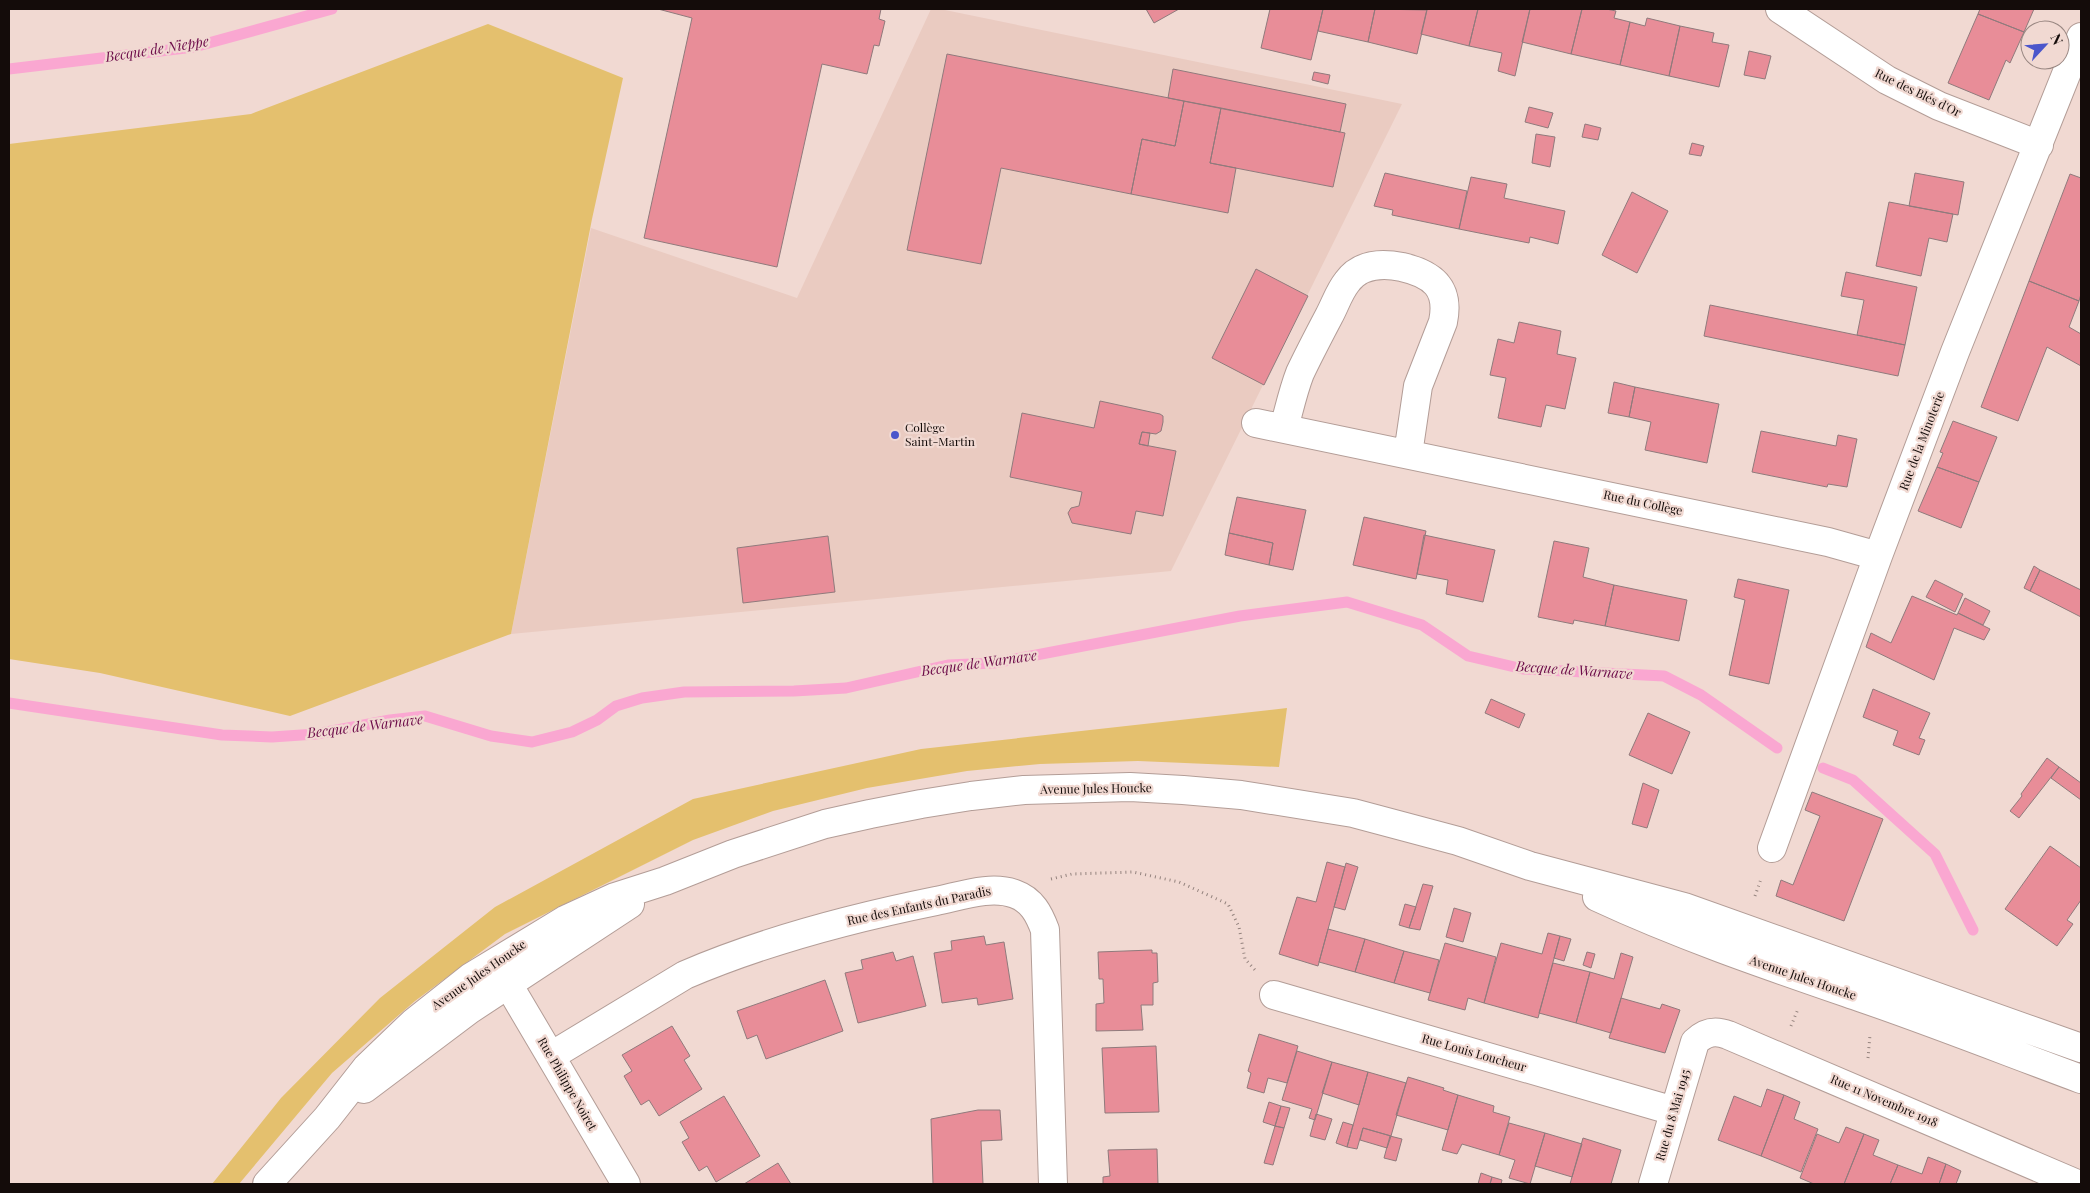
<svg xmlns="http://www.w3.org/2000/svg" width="2090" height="1193" viewBox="0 0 2090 1193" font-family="'Playfair Display',serif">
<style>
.built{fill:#eacbc1}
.green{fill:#e4c06e}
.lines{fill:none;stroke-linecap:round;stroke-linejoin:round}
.stream{stroke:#faa7d1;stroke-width:11}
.building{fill:#e88d98;stroke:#907a7c}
.minor-casing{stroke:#b39d97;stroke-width:30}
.major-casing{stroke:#b39d97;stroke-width:30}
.path{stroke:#94837e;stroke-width:3;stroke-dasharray:1 4;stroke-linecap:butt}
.minor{stroke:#fff;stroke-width:28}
.major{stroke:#fff;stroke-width:28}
.poi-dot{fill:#4b56cb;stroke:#f1d9d2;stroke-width:2}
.labels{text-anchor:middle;stroke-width:4.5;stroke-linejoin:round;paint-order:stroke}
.street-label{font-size:12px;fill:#140c0a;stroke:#f1d9d2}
.poi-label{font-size:12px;fill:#140c0a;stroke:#f1d9d2;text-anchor:start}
.water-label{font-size:14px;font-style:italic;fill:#6c0b49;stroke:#f1d9d2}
</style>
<rect width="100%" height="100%" fill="#f1d9d2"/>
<path class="built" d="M931,9H940L1402,104L1171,571L511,634L591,228L797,298Z"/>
<path class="green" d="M488,24L623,78L592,219L511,634L290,716L100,673L9,659V144L251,114Z
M1287,708L1279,767L1138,761L1040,764L967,771L867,788L773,811L693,840L505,934L415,1001L332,1073L239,1184H212L281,1098L380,998L495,907L693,799L921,749Z"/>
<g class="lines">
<path class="stream" d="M9,69L194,47L332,9
M9,703L222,735L272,737L316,734L390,720L425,716L491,736L532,742L572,732L597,720L616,706L642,698L684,692L794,691L846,688L948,665L994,663L1240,616L1347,602L1422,625L1468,656L1523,669L1664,676L1701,695L1777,748
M1823,768L1853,780L1935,854L1973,930"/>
</g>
<path class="building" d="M658,9H881L879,19L885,21L879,46L874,45L867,74L822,64L777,267L644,238L692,18Z
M1146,9H1179L1154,23Z
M1270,9H1323L1311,60L1261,48Z
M1323,9H1375L1368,42L1318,31Z
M1375,9L1427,10L1417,54L1368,42Z
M1427,9H1478L1469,46L1421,34Z
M1478,9H1530L1515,76L1498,71L1502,53L1469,46Z
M1530,9H1582L1571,54L1522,42Z
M1582,9H1606L1616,11L1614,18L1630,22L1620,65L1571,54Z
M1980,9H2034L2024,32L1978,14Z
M1978,14L2024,32L2010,63L2006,60L1989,100L1948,83Z
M1647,18L1680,26L1669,76L1620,65L1630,22L1645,26Z
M1680,26L1714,33L1712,42L1729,45L1719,87L1669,76Z
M1749,51L1771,56L1765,79L1744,75Z
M947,54L1184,101L1175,146L1142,139L1131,194L1001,168L981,264L907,250Z
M1173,69L1346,104L1340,132L1168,98Z
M1314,72L1330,75L1328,84L1312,80Z
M1184,101L1221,108L1210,163L1236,168L1228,213L1131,194L1142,139L1175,146Z
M1529,107L1553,113L1548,128L1525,122Z
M1221,108L1345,133L1333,187L1210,163Z
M1585,124L1601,128L1598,140L1582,137Z
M1536,134L1555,137L1550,167L1532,163Z
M1692,143L1704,146L1701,156L1689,154Z
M1385,173L1467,191L1459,229L1392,215L1393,210L1374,206Z
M1915,173L1964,182L1958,215L1909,206Z
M2070,174L2081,178V294L2079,301L2029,281Z
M1471,177L1507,184L1504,198L1565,211L1558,244L1530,237L1529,243L1459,229Z
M1632,192L1668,211L1637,273L1602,255Z
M1889,202L1953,214L1947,242L1929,238L1921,276L1876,266Z
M1256,269L1308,296L1264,385L1212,358Z
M1846,272L1917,287L1905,345L1857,335L1864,300L1841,296Z
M2029,281L2079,301L2069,327L2081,334V366L2047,347L2018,421L1981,407Z
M1710,305L1905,345L1898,376L1704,336Z
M1519,322L1561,331L1557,354L1576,358L1565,409L1546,405L1541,427L1498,418L1506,378L1490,375L1498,339L1514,343Z
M1614,382L1635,387L1629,417L1608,413Z
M1635,387L1719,404L1707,463L1645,450L1651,422L1629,417Z
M1100,401L1160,414L1163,416V422L1161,431L1156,434L1142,432L1139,444L1176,451L1163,516L1136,511L1131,534L1072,523L1068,513L1071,508L1079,506L1082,492L1010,477L1022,413L1094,428Z
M1953,421L1997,437L1979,482L1937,467L1943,453L1940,452Z
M1761,431L1836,446L1838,435L1857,439L1847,487L1828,484L1827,487L1752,472Z
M1142,432L1150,433L1148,446L1139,444Z
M1937,467L1979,482L1961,528L1918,511Z
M1237,497L1306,510L1293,570L1269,565L1273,543L1229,533Z
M1364,517L1426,531L1416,579L1353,565Z
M1229,533L1273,543L1269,565L1225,555Z
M1424,535L1495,550L1483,602L1446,594L1448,580L1417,574Z
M828,536L835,592L743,603L737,548Z
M1554,541L1589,548L1583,577L1614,585L1605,626L1574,620L1573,624L1538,617Z
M2034,566L2040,570L2030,591L2024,588Z
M2040,570L2081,590V617L2030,591Z
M1738,579L1789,590L1769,684L1729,675L1745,600L1734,597Z
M1935,580L1963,594L1955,612L1926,597Z
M1614,585L1687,600L1679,641L1605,626Z
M1912,596L1957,615L1958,613L1990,629L1984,640L1954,628L1934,680L1866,647L1871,633L1891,643Z
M1965,598L1990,611L1983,625L1958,613Z
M1873,689L1930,713L1919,738L1925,740L1919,755L1893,745L1898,731L1863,717Z
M1491,699L1525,714L1519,728L1485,713Z
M1648,713L1690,732L1672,774L1629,755Z
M2047,758L2059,767L2019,818L2010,811L2022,796L2021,794Z
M2059,767L2081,783V800L2051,778Z
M1643,783L1659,790L1647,828L1632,824Z
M1812,792L1883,819L1844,921L1776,896L1781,880L1793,885L1820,816L1805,810Z
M2050,846L2081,868V900L2067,920L2073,924L2057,946L2005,909Z
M1327,862L1345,867L1318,966L1279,954L1297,897L1316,902Z
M1346,863L1358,867L1345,910L1334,907Z
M1423,884L1433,886L1420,930L1409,928Z
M1405,904L1416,907L1409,928L1399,925Z
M1454,908L1471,913L1463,942L1446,937Z
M1328,929L1365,939L1355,972L1319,962Z
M1548,933L1560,936L1538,1018L1484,1003L1501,943L1542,954Z
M984,936L986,945L1004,942L1013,999L978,1005L977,998L942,1003L934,953L952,950L951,941Z
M1560,936L1571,939L1564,961L1554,958Z
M1365,939L1404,951L1394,983L1355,972Z
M1445,943L1496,957L1484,1003L1468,998L1465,1010L1428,1000Z
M1152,950V953H1157L1158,982L1153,983V1005H1141L1143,1030L1096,1031V1004L1104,1003L1103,979H1099L1098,952Z
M1404,951L1439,960L1430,993L1394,983Z
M893,952L896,961L913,956L926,1006L858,1023L845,973L863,969L861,960Z
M1587,952L1595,954L1591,968L1583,965Z
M1621,953L1633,957L1611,1033L1576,1023L1590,972L1614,979Z
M1553,963L1590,972L1576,1023L1539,1013Z
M825,980L843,1031L766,1059L757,1035L747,1039L737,1011Z
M1621,998L1660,1009L1662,1004L1680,1010L1665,1053L1609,1038Z
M672,1026L690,1056L684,1060L702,1089L659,1116L649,1100L641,1105L624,1076L632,1071L622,1055Z
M1259,1034L1298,1046L1287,1083L1268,1078L1264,1093L1247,1088L1251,1073L1248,1071Z
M1156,1046L1159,1112L1105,1113L1102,1048Z
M1297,1051L1332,1062L1315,1120L1309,1118L1312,1109L1282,1100Z
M1332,1062L1368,1072L1359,1105L1322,1093Z
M1368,1072L1406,1083L1391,1136L1363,1128L1357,1149L1347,1147Z
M1408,1077L1444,1088L1443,1090L1458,1095L1448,1130L1396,1115Z
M1767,1089L1784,1095L1761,1156L1718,1140L1734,1096L1761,1107Z
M1458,1095L1494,1106L1493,1112L1510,1117L1499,1155L1462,1144L1457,1154L1442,1150Z
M1784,1095L1800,1102L1794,1119L1818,1129L1801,1172L1761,1156Z
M724,1096L760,1156L716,1182L707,1166L699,1171L682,1142L689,1138L680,1122Z
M1269,1102L1281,1106L1275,1126L1263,1122Z
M1281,1106L1290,1108L1284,1128L1275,1126Z
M978,1110H1000L1002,1140L981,1141L983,1184H933L931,1119Z
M1316,1114L1332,1119L1325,1140L1310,1136Z
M1343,1122L1353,1125L1347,1147L1336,1143Z
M1509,1123L1545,1133L1530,1184L1509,1178L1515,1160L1499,1155Z
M1275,1126L1284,1128L1273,1165L1264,1163Z
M1846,1127L1864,1134L1844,1184H1814L1800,1178L1817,1134L1839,1143Z
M1363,1128L1391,1136L1387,1148L1360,1140Z
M1545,1133L1582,1144L1572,1177L1535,1166Z
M1864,1134L1879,1140L1873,1155L1898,1165L1890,1184H1844Z
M1390,1136L1402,1139L1396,1161L1384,1158Z
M1583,1138L1621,1150L1611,1184H1570Z
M1157,1149L1158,1184H1103V1177L1110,1176L1108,1150Z
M1928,1157L1946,1164L1939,1184H1890L1898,1165L1922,1174Z
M778,1163L791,1184H744Z
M1946,1164L1961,1171L1956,1184H1939Z
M1481,1173L1492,1177L1490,1184H1478Z
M1492,1177L1502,1180L1501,1184H1490Z"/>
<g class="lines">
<defs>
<path id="minor" d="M1780,9L1887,80L1939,106L2039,145
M1256,423L1828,542L1878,556
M1284,428C1289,410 1293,391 1300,373C1309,354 1319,335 1329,316C1335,305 1339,292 1347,282C1360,264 1382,263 1402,267C1433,274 1450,288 1443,322L1418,386L1408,454
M1772,848L1878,556L1955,352L2081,37
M508,984L626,1184
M1274,995L1674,1111
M551,1056L685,975C764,941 852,918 936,901C961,896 991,885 1015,894C1032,900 1039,914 1045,930L1053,1184
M1653,1184L1695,1042C1705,1032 1715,1030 1728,1035L2077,1184"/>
<path id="major" d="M1597,897C1683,937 1772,967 1862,998C1935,1023 2008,1052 2081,1079
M364,1089L469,1010L630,904
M267,1184L327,1118L367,1067L413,1023L471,977L565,920L615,897L665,881L733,854L825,824L870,814L921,804L971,796L1024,790L1130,787L1183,790L1241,795L1353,813L1458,841L1530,866L1684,907L2081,1048"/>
</defs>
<use href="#minor" class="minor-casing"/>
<use href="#major" class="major-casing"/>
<path class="path" d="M1051,879L1072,874L1133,872L1179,882L1228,904L1239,927L1245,959L1255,970
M1755,896L1761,879
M1791,1026L1798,1009
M1868,1058L1870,1035"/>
<use href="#minor" class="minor"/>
<use href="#major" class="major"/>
</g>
<circle class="poi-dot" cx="895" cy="435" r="5"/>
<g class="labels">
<g class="street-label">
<text transform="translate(1918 93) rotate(26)" y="4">Rue des Blés d'Or</text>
<text transform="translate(1922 441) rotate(-69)" y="4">Rue de la Minoterie</text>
<text transform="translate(1643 503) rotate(12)" y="4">Rue du Collège</text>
<text transform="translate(1096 789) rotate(-1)" y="4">Avenue Jules Houcke</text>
<text transform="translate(919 906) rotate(-12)" y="4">Rue des Enfants du Paradis</text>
<text transform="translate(479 975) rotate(-35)" y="4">Avenue Jules Houcke</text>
<text transform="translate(1803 978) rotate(19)" y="4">Avenue Jules Houcke</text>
<text transform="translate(1474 1053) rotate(16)" y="4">Rue Louis Loucheur</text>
<text transform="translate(567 1084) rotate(60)" y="4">Rue Philippe Noiret</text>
<text transform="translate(1884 1101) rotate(23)" y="4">Rue 11 Novembre 1918</text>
<text transform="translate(1673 1115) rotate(-74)" y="4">Rue du 8 Mai 1945</text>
</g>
<g class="poi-label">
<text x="905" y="432">Collège<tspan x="905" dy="14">Saint-Martin</tspan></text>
</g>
<g class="water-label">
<text transform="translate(157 49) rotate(-9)" y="5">Becque de Nieppe</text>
<text transform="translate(979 663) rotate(-8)" y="5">Becque de Warnave</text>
<text transform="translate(1574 670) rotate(4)" y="5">Becque de Warnave</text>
<text transform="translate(365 726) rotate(-7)" y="5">Becque de Warnave</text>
</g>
</g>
<rect width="2090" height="1193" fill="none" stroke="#140c0a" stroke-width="20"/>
<g transform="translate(2045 45) rotate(64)"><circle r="24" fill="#f1d9d2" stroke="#998782"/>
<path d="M0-4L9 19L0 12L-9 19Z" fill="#4b56cb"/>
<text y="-8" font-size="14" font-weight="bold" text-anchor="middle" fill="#140c0a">N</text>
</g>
</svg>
